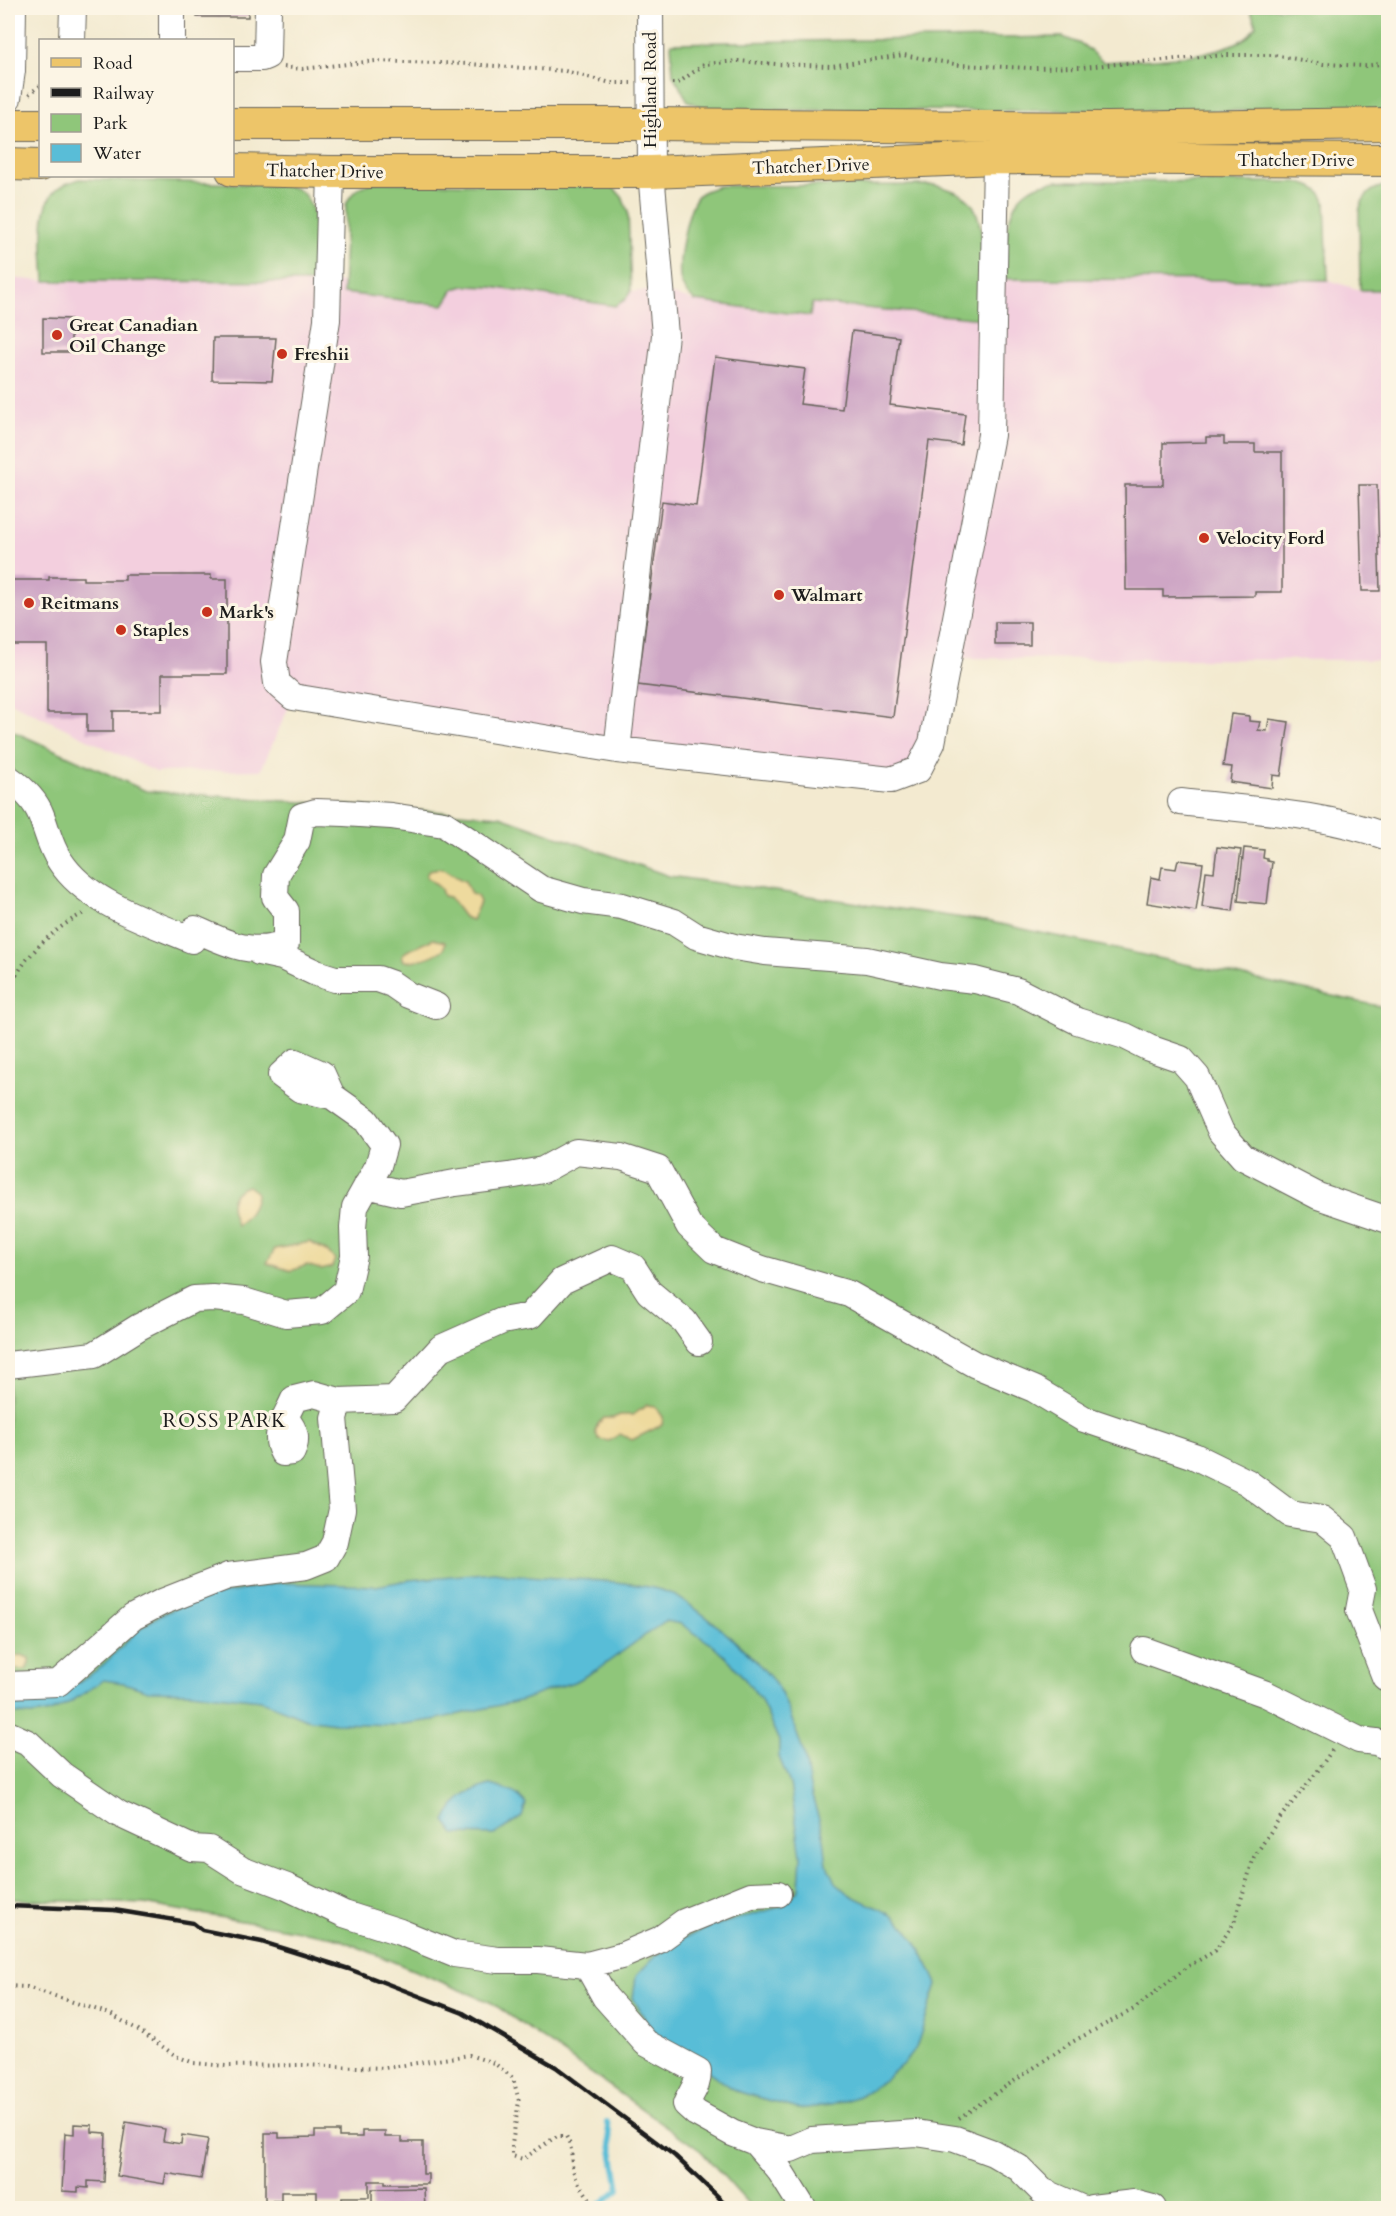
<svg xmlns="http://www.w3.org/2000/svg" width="1396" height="2216" viewBox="0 0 1396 2216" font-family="Cardo,serif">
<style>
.built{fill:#f3cfde}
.green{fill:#8fc67a;stroke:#56714b;stroke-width:1.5}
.sand{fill:#eeda9e;stroke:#857b5d;stroke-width:1.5}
.water{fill:#59bdd7;stroke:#3a6c7a;stroke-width:1.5}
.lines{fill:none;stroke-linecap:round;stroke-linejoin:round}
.stream{stroke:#59bdd7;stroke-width:6}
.building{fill:#cea6c5}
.minor-casing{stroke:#67645b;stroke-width:28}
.major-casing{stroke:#67645b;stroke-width:34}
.path{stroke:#67645b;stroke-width:4;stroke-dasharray:1.5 4.5;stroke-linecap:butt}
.minor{stroke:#fff;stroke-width:26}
.major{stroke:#edc569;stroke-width:32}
.rail{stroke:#1c1c1c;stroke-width:4.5}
.poi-dot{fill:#c8321e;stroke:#fcf5e5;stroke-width:2}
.labels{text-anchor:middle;stroke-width:6;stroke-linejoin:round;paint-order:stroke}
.street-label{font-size:18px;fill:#1c1c1c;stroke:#fcf5e5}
.poi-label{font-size:18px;font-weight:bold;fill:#1c1c1c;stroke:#fcf5e5;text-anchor:start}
.neighbourhood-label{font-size:20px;letter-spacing:1.5px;fill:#1c1c1c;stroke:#fcf5e5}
</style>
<rect width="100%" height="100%" fill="#fcf5e5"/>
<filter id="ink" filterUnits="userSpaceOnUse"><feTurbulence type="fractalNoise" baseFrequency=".0167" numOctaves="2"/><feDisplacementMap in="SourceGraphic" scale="12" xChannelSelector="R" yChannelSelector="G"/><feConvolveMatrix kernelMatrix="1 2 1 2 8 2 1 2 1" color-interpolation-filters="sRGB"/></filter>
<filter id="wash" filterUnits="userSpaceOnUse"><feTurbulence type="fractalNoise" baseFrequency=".008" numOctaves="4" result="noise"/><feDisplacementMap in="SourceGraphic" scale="24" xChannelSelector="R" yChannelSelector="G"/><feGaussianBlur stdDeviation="1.35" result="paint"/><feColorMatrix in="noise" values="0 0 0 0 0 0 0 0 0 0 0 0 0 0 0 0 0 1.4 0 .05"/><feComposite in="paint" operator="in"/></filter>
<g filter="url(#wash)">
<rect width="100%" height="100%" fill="#f3ead0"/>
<path class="built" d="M8,278L45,281L345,282L343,292L446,300L454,289L464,286L491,287L625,300L631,291H661L695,301L810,316L811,303L993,320L995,279L1328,280L1360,290H1388V660L949,658L932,743L891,780L293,697L261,770L156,772L8,701Z"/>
<path class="green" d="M1250,8H1388V111L709,110L688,101L673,75L671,43L1063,37L1083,45L1103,62C1146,59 1206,60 1244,39C1249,36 1253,30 1256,25Z
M80,179L282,185C287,186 295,187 300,191C323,208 315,256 315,282L45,281C44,257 37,211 54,192C61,184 71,182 80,179Z
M1058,181L1297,182C1310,186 1321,188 1325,202L1328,280L1006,279C1006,253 1002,209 1027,191C1036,184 1047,183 1058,181Z
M373,182L613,187L622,197L628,212L631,291L625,300L615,306L491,287L464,286L454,289L444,305L343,293L346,205C351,191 360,187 373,182Z
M935,185C948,189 963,192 972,204C988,227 982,290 982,319L812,303L810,316L695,301C688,295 681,288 680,278C678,261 687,202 701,193C706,190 713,188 719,186Z
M1388,185V290H1360L1359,212C1362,195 1372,188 1388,185Z
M8,729L146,791L500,816L669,876L991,922L1388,1008V2208H752L701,2151L492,2003L334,1937L144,1904L8,1899Z"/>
<path class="sand" d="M440,868C450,870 455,878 465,881L471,894L477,896L480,902L472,920L464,917L449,897L443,896L441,889L426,876L429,870Z
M433,939L445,942L444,949C433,957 417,962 404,961L402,955L407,951Z
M248,1186L256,1192C256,1207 248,1216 237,1226C229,1208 226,1193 248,1186Z
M310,1242L328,1252L335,1259L332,1267L322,1270L307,1265L291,1271L267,1263L275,1249Z
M647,1405L655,1406L663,1417L662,1425L632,1440L620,1434L609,1441L599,1439L595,1432L598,1424L604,1418H613L620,1415H633Z
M8,1652L13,1657L21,1655L29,1658V1663L26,1670L8,1669Z"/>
<path class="water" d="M494,1572C549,1581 606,1576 661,1590C689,1597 763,1662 778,1688C788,1704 796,1732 803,1751C807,1762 807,1775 810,1787C813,1804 821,1821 824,1839C826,1849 825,1861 829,1870C843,1903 873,1900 897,1919C915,1933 928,1964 937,1984L916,2048L904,2063L883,2081L859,2096L831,2105L798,2109L736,2091L657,2035L648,2024L633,1998L636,1976L655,1956L678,1941L709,1927L783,1906L799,1889L801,1855L790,1784L779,1757V1741L760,1698L730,1661L714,1646L681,1624L665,1621L598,1669L574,1682L555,1688L523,1700L433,1720L395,1725L335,1723L306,1719L260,1700L191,1692L148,1691L124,1683L103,1680C71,1702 49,1723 8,1712V1699L53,1694L81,1681L101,1667L140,1628L160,1615L200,1598L280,1583L376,1586L409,1580Z
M490,1785C504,1789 517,1791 526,1804L522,1817L494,1835L455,1834L445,1821C455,1799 468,1791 490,1785Z"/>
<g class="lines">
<path class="stream" d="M544,2208H545
M596,2208L619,2189L607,2122"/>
</g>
<g id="blocks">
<path class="building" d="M196,8H248V17H197Z
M43,318L71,319V352H43Z
M852,331L899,337L890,405L965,414L961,445L929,441L893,717L638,685L662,501L696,506L715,357L805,369L800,404L842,409Z
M213,338H276L272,381L212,380Z
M1206,437H1224V444H1255V452H1282V592H1255V596L1163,597V590H1126L1125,485H1163V443L1206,442Z
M1359,485H1377L1380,591H1362Z
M125,575H211V579H227V674H162V711H113V732H87V713H47V645H8V580H49V577H83V580H125Z
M995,622H1030V645H995Z
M1231,714L1249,716V721L1260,722L1258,730L1267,731L1269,719L1289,722L1281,776L1273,775L1272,788L1230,782L1232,767L1223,766Z
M1217,847L1241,850L1233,911L1202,907L1206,871L1214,872Z
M1244,848L1264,850L1263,858L1267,859V861L1272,862L1267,904L1238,901Z
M1178,860L1203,863L1196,911L1147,903L1151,877L1160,879L1162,867L1176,869Z
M126,2122L165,2129L163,2141L181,2144L182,2135L208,2139L201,2179L166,2173L164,2184L117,2176Z
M74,2124L92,2125V2132L106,2133L104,2182L88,2181V2188L78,2187V2192L62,2191L65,2133L74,2134Z
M315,2131H339V2137H362V2131H385V2137H402V2142H423V2174H428V2184H385V2181H369V2197H342V2204H317V2192H281V2201H265V2133H279V2138L315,2137Z
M424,2188L425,2208H372V2189Z"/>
</g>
</g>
<g filter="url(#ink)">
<use href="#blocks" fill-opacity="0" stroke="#67645b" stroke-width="1.5"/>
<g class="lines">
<defs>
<path id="minor" d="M172,8V40
M72,40L73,8
M232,58H262L267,56L268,8
M8,98L12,71L13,8
M331,172L327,320L274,662L277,683L293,697L617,750L665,335L651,172L650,8
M617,750L891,780L918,770L932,743L991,435L996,158
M8,778C21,787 35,799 41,815C47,830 50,847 60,861C87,903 148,921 192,940L195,929C228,944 250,956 286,944V911L275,897L276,875L297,841L302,816L316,812L344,813L391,816L444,824L541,889L583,901L622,906L674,922L696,936L734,947L765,952L867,960L940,976L975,980L1018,991L1077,1021L1125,1036L1149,1048L1181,1059L1197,1077L1221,1132L1243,1157L1318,1196L1388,1220
M1181,802C1249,810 1323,813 1388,837
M259,952L282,957L316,973L335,979H378L392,984L408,995L436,1006
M367,1185L401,1193L455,1183L509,1176L543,1170L576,1152L621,1157L658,1169L689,1226L714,1250L762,1269L849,1294L974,1364L1034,1389L1084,1419L1194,1456L1247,1482L1290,1514L1322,1519L1344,1537L1363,1589L1359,1610L1385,1677L1388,1679
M8,1365L94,1355L139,1327L194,1299L213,1298L244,1301L286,1314L322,1311L346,1291L354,1256L353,1228L355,1207L378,1166L384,1145L366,1120L332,1096L300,1089L281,1075L295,1062L322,1074L332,1096
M286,1419C295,1430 298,1439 292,1452L283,1453C272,1434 286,1418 294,1399L314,1394L339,1401L394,1399L441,1348L502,1321L530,1316L562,1281L612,1258L633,1267L649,1292L684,1321L699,1342
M1144,1650L1266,1694L1359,1740L1376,1742L1388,1747
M8,1685L58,1683L133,1617L162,1602L228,1576L306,1566L326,1558L335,1542L342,1509L334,1418L339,1401
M8,1734L28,1743L62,1775L119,1814L192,1848L209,1849L242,1870L287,1887L344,1914L400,1932L454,1954L498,1960H538L587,1965L621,1956L659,1940L684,1922L751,1895L778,1894
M587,1965L605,1997L646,2043L698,2071C698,2087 692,2090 686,2104L696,2113L732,2133L755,2142L791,2149L812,2140L916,2133L955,2139L993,2153L1019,2168L1042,2191L1081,2208
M755,2142L780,2171L803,2208
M1092,2208L1134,2203L1153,2208"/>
<path id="major" d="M232,124H650L1108,128L1388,124
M8,125H40
M8,164L40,165
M232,170L331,172H651L996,158L1388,160"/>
</defs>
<use href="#minor" class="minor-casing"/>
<use href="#major" class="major-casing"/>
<path class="path" d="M284,67L302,69L375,61L469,64L565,71L611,83H631
M672,83H678L705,64L738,61L776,64L832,66L903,55L960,65L1033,68L1082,67L1226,55H1274L1323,64L1365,66L1388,63
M29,94L40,86
M8,991C23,957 53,928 86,912
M8,1986L27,1987L110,2014L137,2029L176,2056L194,2063L226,2066L303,2065L385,2068L469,2055L494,2063L513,2078L519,2101L512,2144V2156L523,2159L557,2136H566C575,2152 569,2159 574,2173C579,2186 589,2198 598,2208
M959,2118L1072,2042L1134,2009L1187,1967L1215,1951L1234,1923L1254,1857L1279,1819L1317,1772L1332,1750"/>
<use href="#minor" class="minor"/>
<use href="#major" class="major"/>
<path class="rail" d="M8,1906L114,1910L193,1923L202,1930L262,1942L349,1969L463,2013L556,2067L675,2156L730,2208"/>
</g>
</g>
<g class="poi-dot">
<circle cx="57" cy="335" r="6"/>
<circle cx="282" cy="354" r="6"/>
<circle cx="1204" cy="538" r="6"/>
<circle cx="779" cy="595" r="6"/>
<circle cx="29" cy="603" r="6"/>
<circle cx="207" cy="612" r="6"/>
<circle cx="121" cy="630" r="6"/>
</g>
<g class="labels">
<g class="street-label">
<text transform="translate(650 90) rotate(-90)" y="6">Highland Road</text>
<text x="1296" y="166">Thatcher Drive</text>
<text transform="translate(811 166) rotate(-2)" y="6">Thatcher Drive</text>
<text transform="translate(325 171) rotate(1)" y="6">Thatcher Drive</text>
</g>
<g class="poi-label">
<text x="69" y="331">Great Canadian<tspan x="69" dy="21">Oil Change</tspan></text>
<text x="294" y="360">Freshii</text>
<text x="1216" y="544">Velocity Ford</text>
<text x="791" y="601">Walmart</text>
<text x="41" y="609">Reitmans</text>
<text x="219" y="618">Mark's</text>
<text x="133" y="636">Staples</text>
</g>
<g class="neighbourhood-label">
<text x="225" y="1427">ROSS PARK</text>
</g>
</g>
<rect width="1396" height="2216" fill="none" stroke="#fcf5e5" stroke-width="30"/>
<rect x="39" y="39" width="195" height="138" fill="#fcf5e5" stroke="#a29e95" stroke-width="1.5"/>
<rect x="51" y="58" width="30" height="9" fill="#edc569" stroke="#a29e95" stroke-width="1.5"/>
<text x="93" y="69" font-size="18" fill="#1c1c1c">Road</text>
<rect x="51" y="88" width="30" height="9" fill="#1c1c1c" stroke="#a29e95" stroke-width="1.5"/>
<text x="93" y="99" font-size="18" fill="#1c1c1c">Railway</text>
<rect x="51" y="114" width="30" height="18" fill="#8fc67a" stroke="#a29e95" stroke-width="1.5"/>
<text x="93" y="129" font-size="18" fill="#1c1c1c">Park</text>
<rect x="51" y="144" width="30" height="18" fill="#59bdd7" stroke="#a29e95" stroke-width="1.5"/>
<text x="93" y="159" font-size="18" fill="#1c1c1c">Water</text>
</svg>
